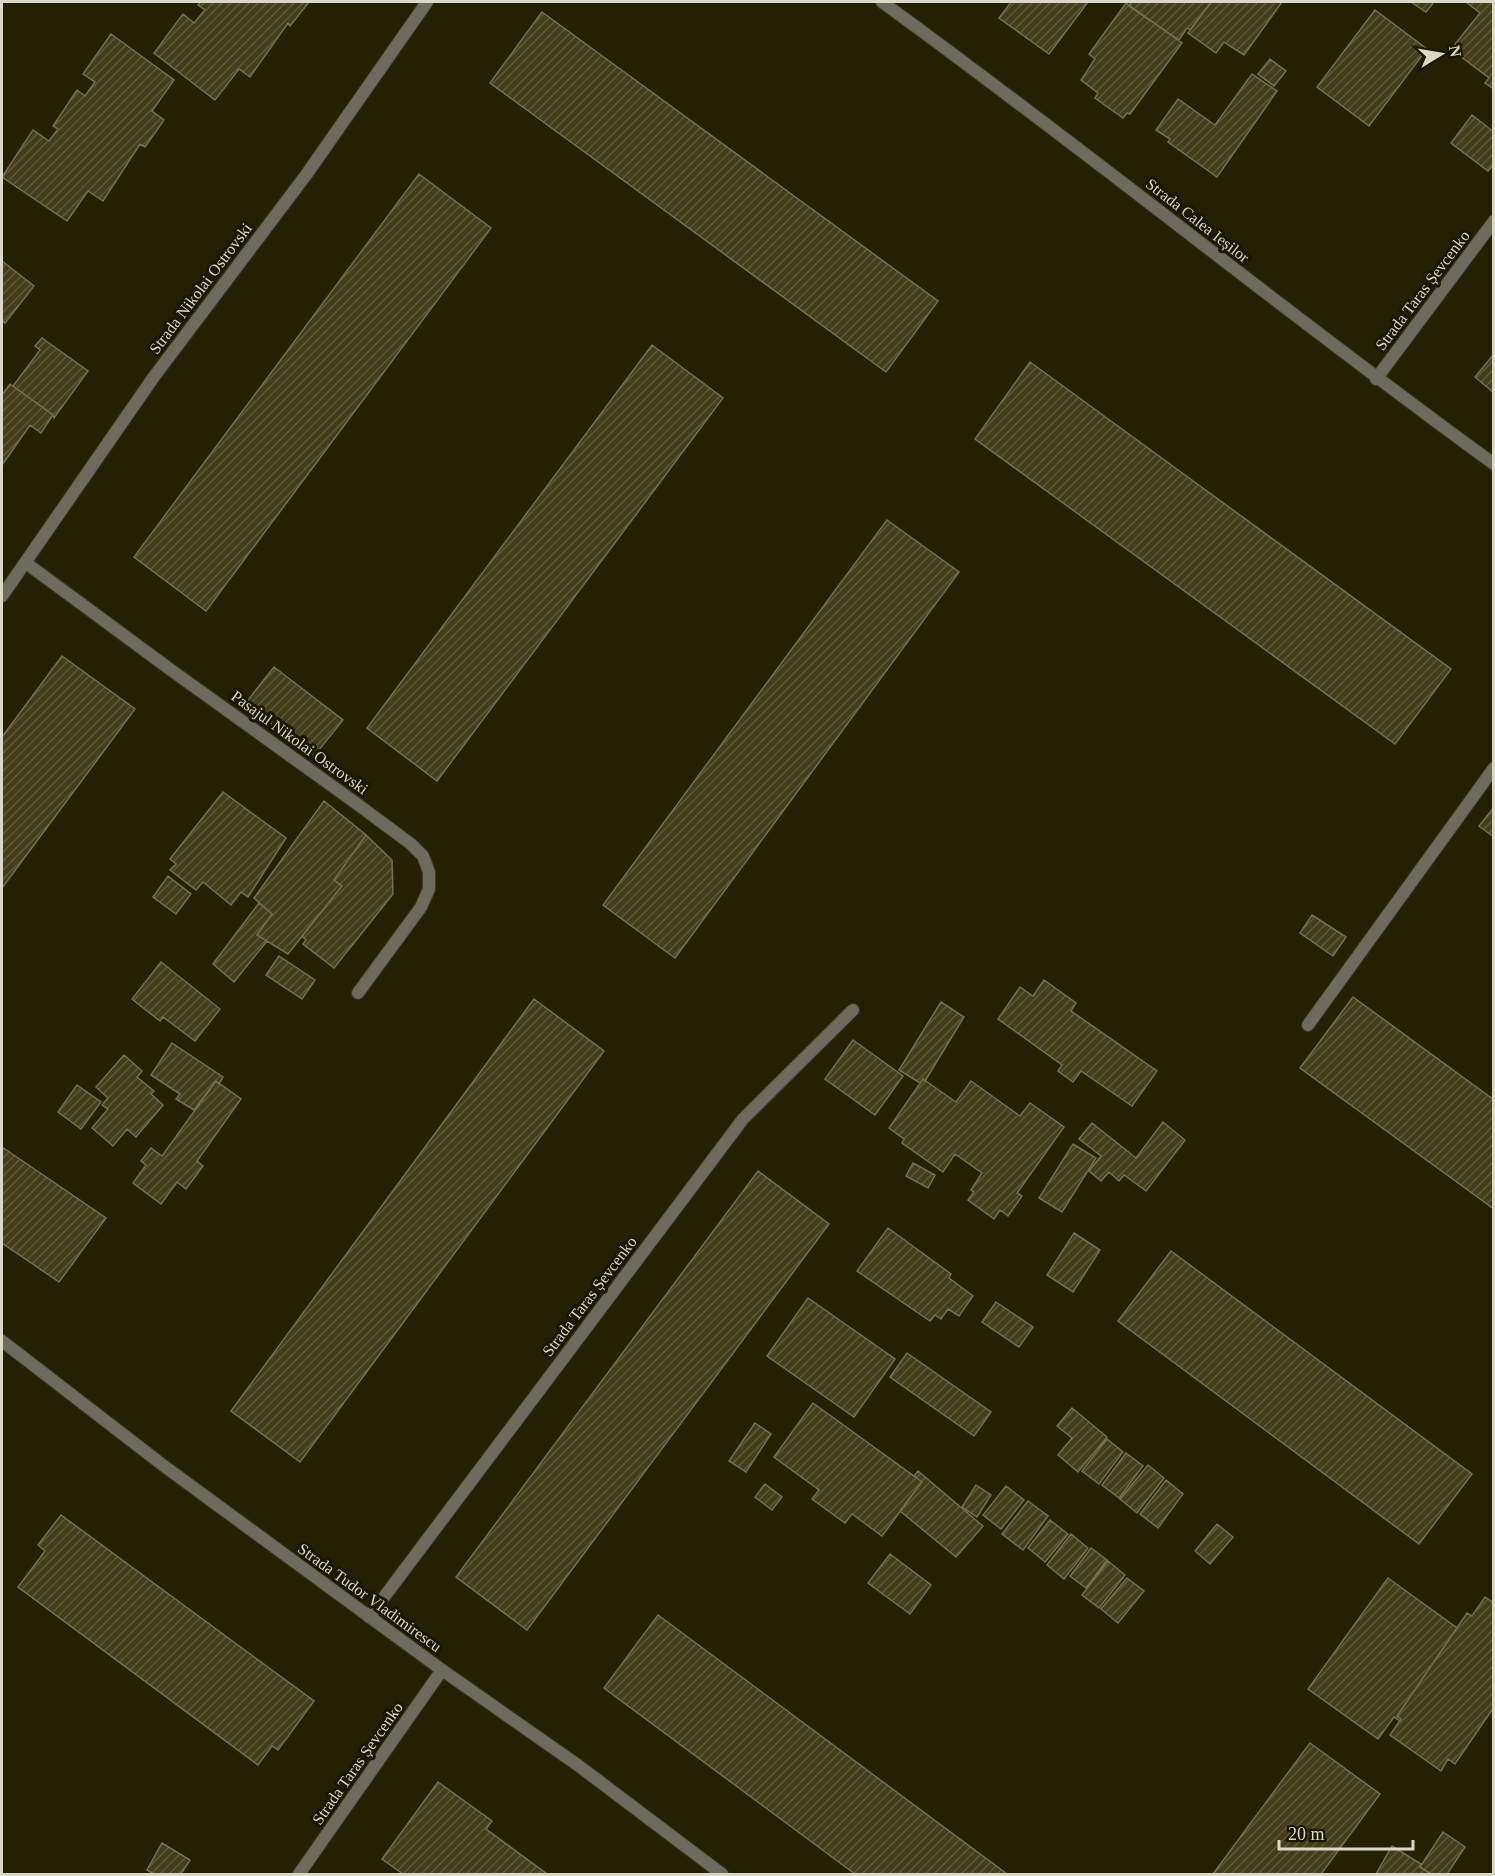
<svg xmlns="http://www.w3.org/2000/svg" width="1495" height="1876" viewBox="0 0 1495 1876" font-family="'Times New Roman',serif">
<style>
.building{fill:url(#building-hatch);stroke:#747051;stroke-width:1.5}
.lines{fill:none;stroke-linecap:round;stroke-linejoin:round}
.minor-casing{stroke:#3d3a1f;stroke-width:14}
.tertiary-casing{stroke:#3d3a1f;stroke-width:14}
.minor{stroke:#6c6b5d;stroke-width:12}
.tertiary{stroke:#6c6b5d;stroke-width:12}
.labels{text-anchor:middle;stroke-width:6;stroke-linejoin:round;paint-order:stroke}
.street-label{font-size:16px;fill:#dad9c8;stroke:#1a1700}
</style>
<defs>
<pattern id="building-hatch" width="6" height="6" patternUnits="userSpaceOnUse" patternTransform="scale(1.5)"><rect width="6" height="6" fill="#423e1a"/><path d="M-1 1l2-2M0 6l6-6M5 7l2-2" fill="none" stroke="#5d593a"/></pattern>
</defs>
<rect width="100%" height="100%" fill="#242003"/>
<path class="building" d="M201,2H309L290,26L288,23L250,77L239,69L215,100L154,53L183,14L194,23L205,10L198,5Z
M1011,2H1088L1049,54L999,18Z
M1132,2H1211L1190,30L1187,28L1179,40L1129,6Z
M1211,2H1282L1244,55L1224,42L1216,53L1188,33Z
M1411,2H1434L1426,12Z
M1466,2H1494V89L1485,83L1489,78L1451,49L1480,13Z
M1126,3L1182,43L1130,114L1127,113L1123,118L1095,98L1098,93L1081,80L1095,59L1089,54Z
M1375,10L1427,49L1369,126L1317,87Z
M542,12L938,301L886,372L490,83Z
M111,34L174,80L152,111L164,120L145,147L140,144L103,201L88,191L67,221L2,177L33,130L49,141L58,129L53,126L77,90L85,96L95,82L83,74Z
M1270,59L1286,71L1274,86L1258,74Z
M1252,74L1277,91L1217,177L1168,142L1170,139L1156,130L1178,99L1215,125Z
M1472,115L1494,132V164L1488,171L1451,143Z
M419,174L491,228L206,611L134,557Z
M2,261L34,286L5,323L2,320Z
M42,338L88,371L54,418L53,415L13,386L40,350L35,346Z
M652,345L723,398L437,781L367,728Z
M1494,354V393L1475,377Z
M1030,362L1451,669L1395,744L975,439Z
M10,384L53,415L41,433L30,425L2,465V395Z
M887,520L959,572L675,958L603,905Z
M62,656L135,709L2,888V737Z
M274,667L343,720L314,756L245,704Z
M223,792L286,838L248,897L241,892L231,905L203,882L196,890L170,870L176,864L170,859Z
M324,801L366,835L334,880L342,886L288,954L257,935L272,914L254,898Z
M1494,807V837L1479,826Z
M366,835L392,860L393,894L334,968L303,944L306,940L302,936L342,886L334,880Z
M168,876L191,894L176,914L153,897Z
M259,903L272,914L257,935L267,941L234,982L213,964Z
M1312,915L1346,937L1333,956L1300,933Z
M279,956L315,980L302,999L266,975Z
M161,962L220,1009L195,1041L163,1017L160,1021L132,999Z
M1044,980L1076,1003L1071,1011L1157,1071L1132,1106L1081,1071L1073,1082L1058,1071L1062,1065L998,1019L1020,987L1033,996Z
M1353,997L1494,1100V1209L1300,1068Z
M534,999L604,1051L300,1462L231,1411Z
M941,1002L964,1017L925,1081L923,1079L920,1083L899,1070Z
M853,1040L903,1076L875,1115L825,1079Z
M172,1043L223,1077L219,1084L216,1081L194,1110L176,1099L180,1094L151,1075Z
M124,1055L142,1071L137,1077L154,1091L151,1094L163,1105L136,1137L127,1129L113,1146L92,1128L108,1109L102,1105L108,1098L96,1087Z
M923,1079L956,1102L971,1081L1020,1116L1030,1103L1064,1127L1017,1193L1022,1196L1008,1216L1000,1210L994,1219L968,1200L974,1192L971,1190L982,1173L955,1154L943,1172L902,1143L904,1139L889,1128Z
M216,1081L241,1099L197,1161L203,1166L186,1189L177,1182L161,1204L133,1183L146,1165L141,1161L151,1148L162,1156Z
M77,1085L101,1102L81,1129L58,1112Z
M1163,1122L1185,1140L1146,1191L1124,1175L1119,1181L1109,1172L1101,1181L1089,1171L1101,1156L1079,1139L1092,1123L1136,1158Z
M1073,1144L1096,1158L1062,1212L1039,1198Z
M2,1147L106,1218L59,1282L2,1243Z
M913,1163L935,1175L928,1188L906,1176Z
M758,1171L829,1224L527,1630L456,1577Z
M888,1228L951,1274L949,1278L973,1296L959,1316L948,1309L941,1319L935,1315L930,1321L857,1271Z
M1074,1233L1100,1250L1073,1292L1047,1275Z
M1171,1251L1472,1474L1419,1544L1118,1321Z
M808,1298L895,1359L854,1417L767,1356Z
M996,1302L1033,1327L1019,1347L982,1322Z
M907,1353L991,1412L974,1436L890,1377Z
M813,1403L922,1482L882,1536L852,1514L845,1523L812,1499L819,1490L774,1457Z
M1072,1408L1107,1437L1078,1472L1058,1455L1072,1438L1057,1426Z
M755,1423L771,1434L746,1472L729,1461Z
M1107,1439L1123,1452L1099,1484L1082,1471Z
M1126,1453L1143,1466L1119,1498L1102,1485Z
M1148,1465L1164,1478L1137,1513L1120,1499Z
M918,1471L983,1526L956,1557L900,1511L922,1482L914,1476Z
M1166,1480L1183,1494L1158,1528L1140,1514Z
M765,1484L782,1497L772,1510L755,1497Z
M976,1485L991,1495L977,1517L962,1507Z
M1006,1486L1024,1500L1001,1529L983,1515Z
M1028,1501L1048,1516L1023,1550L1002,1534Z
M61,1515L314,1701L278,1750L272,1746L258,1765L18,1587L45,1551L38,1545Z
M1050,1520L1068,1534L1045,1562L1028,1548Z
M1217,1524L1233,1537L1210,1564L1195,1551Z
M1071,1534L1088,1548L1064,1579L1047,1565Z
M1091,1548L1107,1560L1086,1588L1070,1576Z
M890,1554L931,1585L910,1614L868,1583Z
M1108,1561L1125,1575L1099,1608L1082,1595Z
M1127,1578L1144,1591L1118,1623L1101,1609Z
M1388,1578L1457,1628L1397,1716L1401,1719L1400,1721L1394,1717L1378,1739L1308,1689Z
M1485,1597L1494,1603V1707L1455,1764L1448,1759L1441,1771L1390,1735L1401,1719L1397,1716L1467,1613L1472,1616Z
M658,1615L1007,1874H855L604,1688Z
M1310,1743L1380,1794L1321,1874H1213Z
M438,1782L492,1821L486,1829L547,1874H403L382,1859Z
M1443,1832L1465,1847L1447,1874H1431L1420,1867Z
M162,1843L190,1860L181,1874H154L147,1870Z
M1392,1846L1421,1864L1420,1867L1431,1874H1376Z"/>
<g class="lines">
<defs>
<path id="minor" d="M1376,379L1494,221
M26,563L171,670L353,801L411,844L423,856L429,872V889L421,907L358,993
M2,596L153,378L306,175L427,2
M1308,1025L1494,768
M2,1341L164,1466L442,1670L579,1766L722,1874
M369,1617L743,1119L853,1010
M299,1874L442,1670"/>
<path id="tertiary" d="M882,2C1089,152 1287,314 1494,464"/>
</defs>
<use href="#minor" class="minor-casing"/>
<use href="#tertiary" class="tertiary-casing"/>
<use href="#minor" class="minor"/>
<use href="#tertiary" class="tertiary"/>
</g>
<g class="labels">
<g class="street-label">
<text transform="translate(1198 220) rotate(38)" y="6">Strada Calea Ieșilor</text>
<text transform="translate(200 288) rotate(-53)" y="6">Strada Nikolai Ostrovski</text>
<text transform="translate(1422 290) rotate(-53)" y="6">Strada Taras Șevcenko</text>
<text transform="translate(300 742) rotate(36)" y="6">Pasajul Nikolai Ostrovski</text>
<text transform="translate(589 1296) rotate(-53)" y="6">Strada Taras Șevcenko</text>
<text transform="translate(370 1597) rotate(36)" y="6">Strada Tudor Vladimirescu</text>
<text transform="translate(357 1763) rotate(-55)" y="6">Strada Taras Șevcenko</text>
</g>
</g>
<rect width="1495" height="1876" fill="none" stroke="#dad9c8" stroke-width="6"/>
<g transform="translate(1441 54) rotate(79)" stroke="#1a1700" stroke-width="4.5" paint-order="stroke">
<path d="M0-4.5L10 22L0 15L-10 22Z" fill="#dad9c8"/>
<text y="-9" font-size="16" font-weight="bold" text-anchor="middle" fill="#dad9c8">N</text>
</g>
<path d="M1279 1840v9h134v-9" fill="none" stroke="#dad9c8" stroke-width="3"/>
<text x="1288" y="1840" font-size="18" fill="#dad9c8" stroke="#1a1700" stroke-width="4.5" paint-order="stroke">20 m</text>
</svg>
